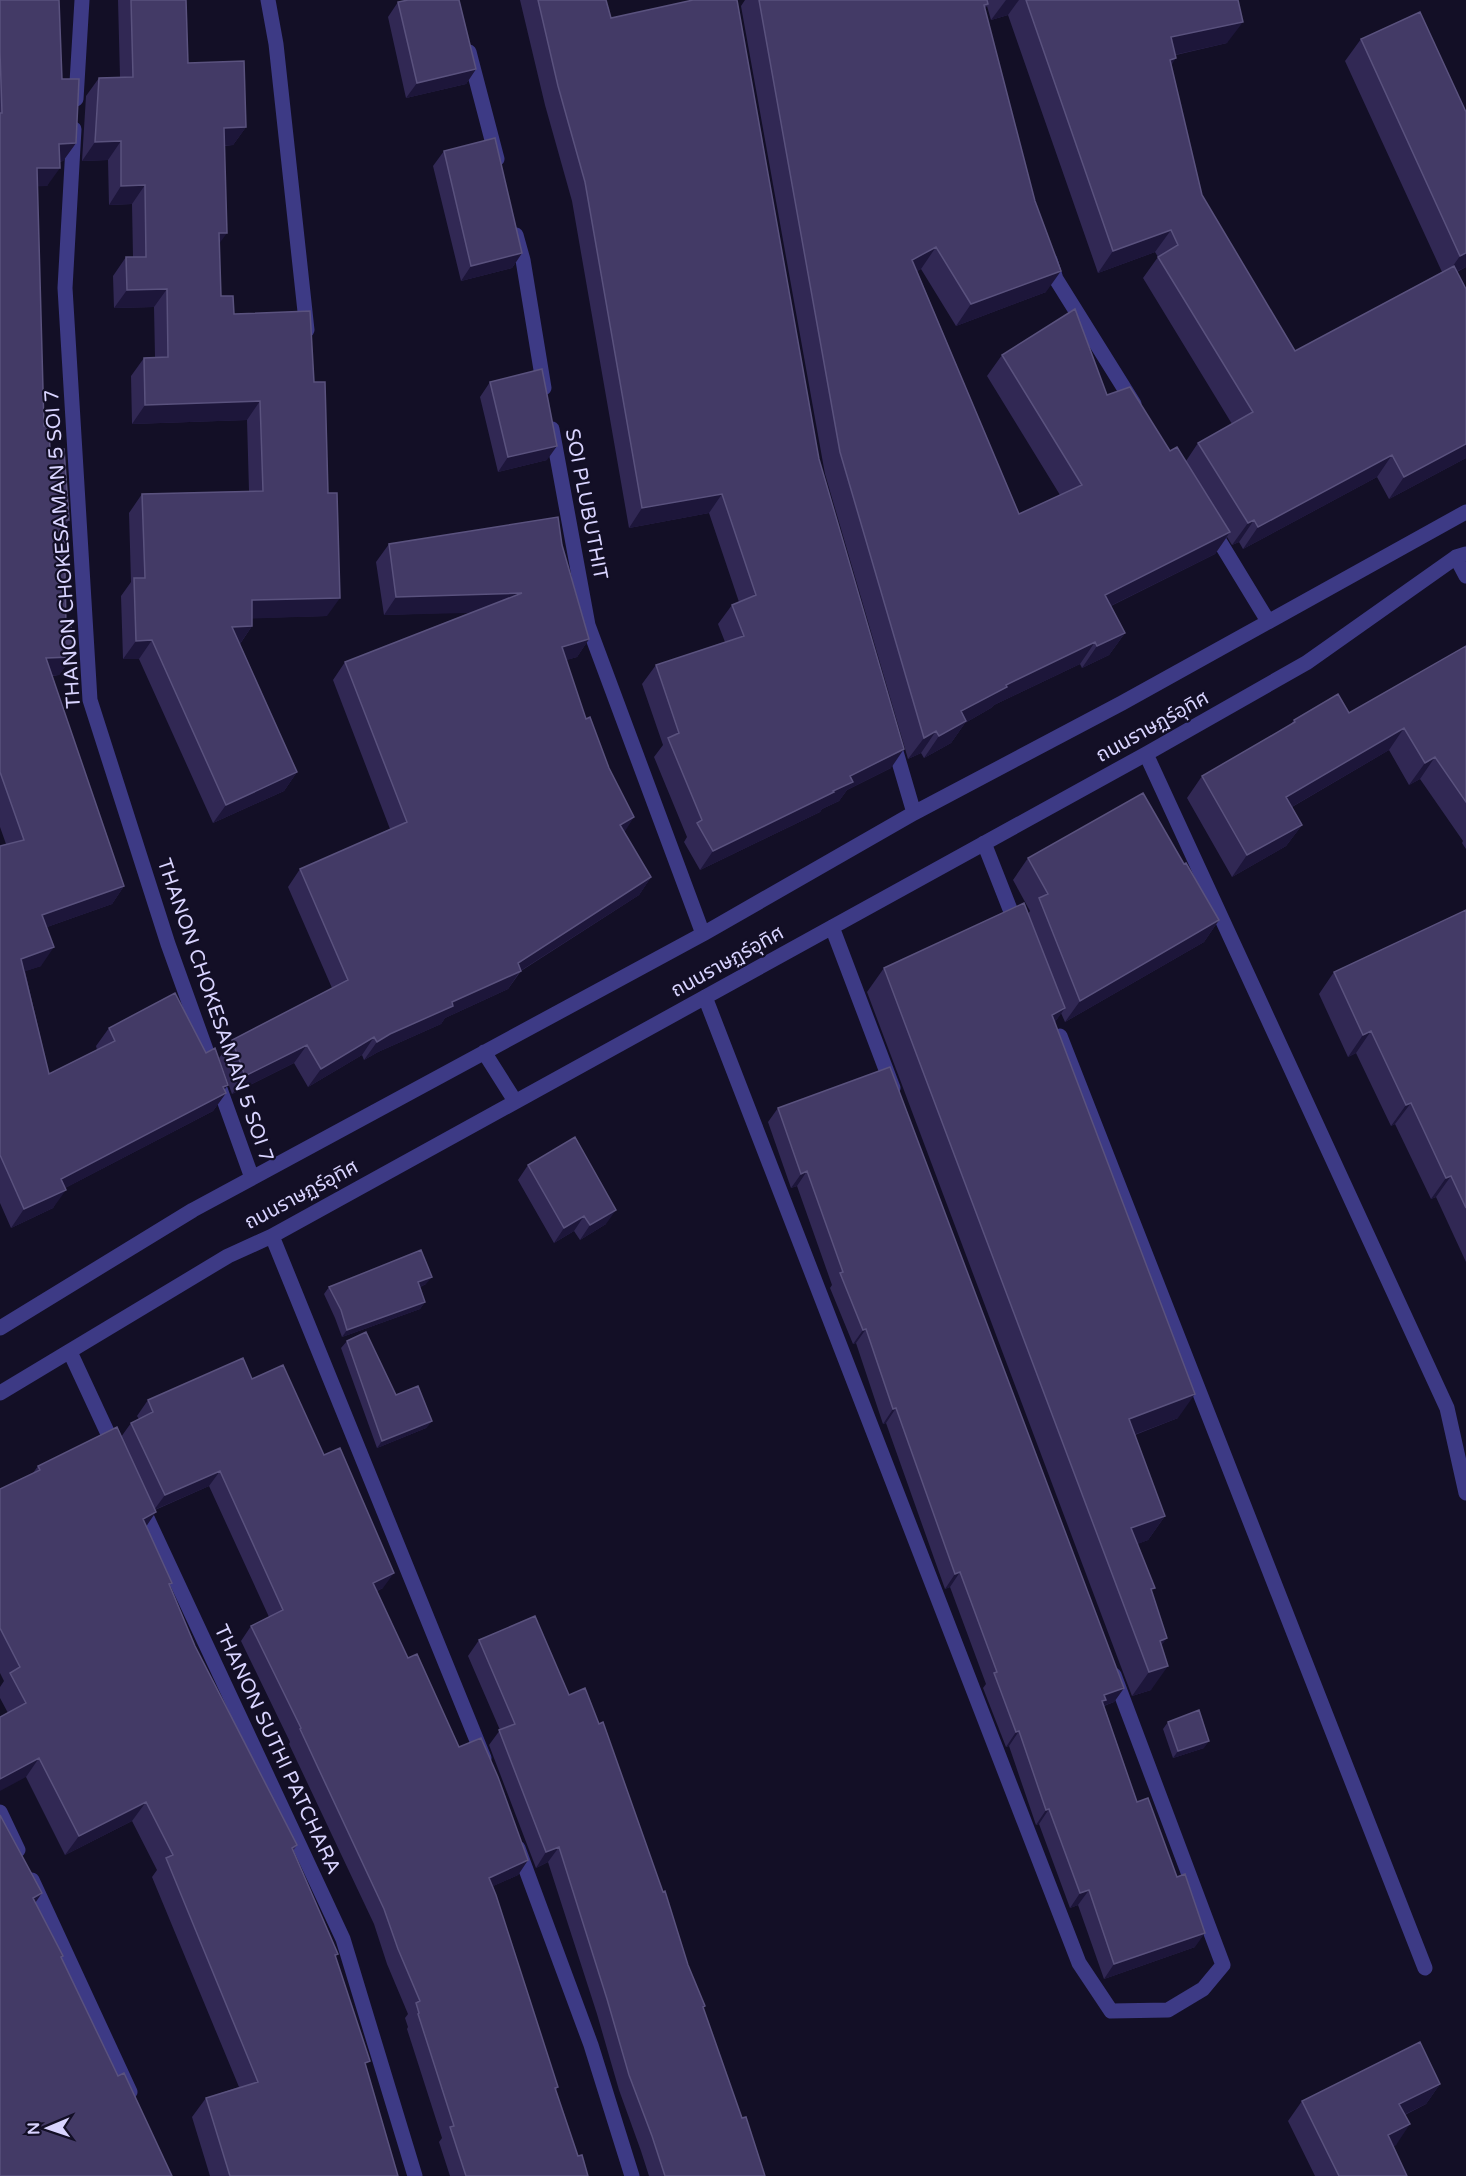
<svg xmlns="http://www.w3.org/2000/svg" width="1466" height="2176" viewBox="0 0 1466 2176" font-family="'Varela Round','Noto Sans Thai',sans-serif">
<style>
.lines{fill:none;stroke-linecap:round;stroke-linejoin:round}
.minor{stroke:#3d3a85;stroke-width:15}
.wall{fill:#312854;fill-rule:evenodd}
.shaded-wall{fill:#1d163a}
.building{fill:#433a66;stroke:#5a527e;stroke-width:1.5}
.labels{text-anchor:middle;stroke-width:4.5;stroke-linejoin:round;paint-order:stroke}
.street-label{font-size:20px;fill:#d9d4ff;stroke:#130f26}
</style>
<rect width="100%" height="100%" fill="#130f26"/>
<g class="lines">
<path class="minor" d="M268,0L276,44L307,330
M469,52L497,159
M76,99L82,0
M74,129L65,288L90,700L168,944L252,1178
M516,235L523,260L544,388
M1050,260L1056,279L1134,404
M552,429L588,625L703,934
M1212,529L1268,621
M1456,557L1466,576
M892,738L914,813
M1146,754L1447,1408L1466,1493
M984,843L1017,927
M832,927L893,1088
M705,997L1079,1963L1111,2011L1168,2010L1203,1989L1223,1965L1114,1675
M1060,1036L1425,1968
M484,1052L515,1101
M272,1236L484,1758
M0,1328L193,1210L703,934L914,813L1122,703L1466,512
M70,1352L116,1451
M0,1393L228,1256L272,1236L1146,754L1306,663L1456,557L1466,554
M141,1505L343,1939L415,2176
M0,1812L18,1850
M518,1848L591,2045L632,2176
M32,1880L130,2092"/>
</g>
<path class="wall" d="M0,0L59,1L62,79L76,143L63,161L59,162L47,186H37L44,426L69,520L64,526L66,626L72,657L59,675L52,676L124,886L112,904L47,927L41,966L25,971L49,1074L97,1050L96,1046L109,1028L206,1053L228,1085L224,1089L226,1093L213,1111L65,1188L53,1208L11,1228L0,1203V846L6,844L0,827Z
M118,0H186L188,63L246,127L233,145L224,146L219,244L221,296L234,314L327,616L252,618V626L240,644L297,772L284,791L213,823L139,659H123L121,596L131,582L129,513L142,494L249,491L247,420L132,424L131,376L144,358L155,357L154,307L114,308L113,276L126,257H133L132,204L109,205L108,160L82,161L86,96L99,78L120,77Z
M520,0H606L611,18L819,459L891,768L847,790L839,801L822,809L820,812L700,870L684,842L687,837L654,757L663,745L642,684L656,665L725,642L718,624L732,605L739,602L709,513L629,528L572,201L545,105Z
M745,0H1238L1227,43L1176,55L1171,66L1202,195L1295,351L1442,272L1345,61L1361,39L1466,267L1457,272L1466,289V458L1389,499L1377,477L1243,549L1239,542L1232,545L1227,537L1215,554L1111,606L1125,633L1109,655L1082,668L1080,664L994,705L991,708L965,723L951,743L924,758L921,753L908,759L825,474L741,6ZM987,6L991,20L1008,15L1098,273L1155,252L1158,257L1143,278L1232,424L1198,443L1186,461L1170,451L1107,395L1002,355L987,376L1060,495L1019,514L917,271L921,269L956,326L1046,292L985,8Z
M398,2L476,69L466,84L406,98L388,17Z
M444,151L522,253L512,268L461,281L433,166Z
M490,382L547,460L498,472L480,397Z
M389,544L562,545L589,639L577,657L566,660L624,832L651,877L639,895L521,971L508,989L445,1018L441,1024L378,1052L364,1060L362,1055L308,1087L294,1063L232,1094L219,1058L232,1040L332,988L288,887L300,869L390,829L333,680L345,662L472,612L384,615L376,562Z
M1466,646V849L1462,843L1463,841L1420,779L1409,785L1389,750L1292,807L1302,825L1286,846L1232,877L1187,798L1202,776L1290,725L1294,720L1349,713Z
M1028,858L1184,864L1219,920L1204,942L1065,1022L1061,1013L1055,1022L1178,1418L1135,1435L1165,1516L1148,1540L1137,1544L1152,1592L1161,1646L1151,1690L1132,1696L867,992L884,968L1028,914L1030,911L1013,880Z
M1466,910V1262L1436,1197L1431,1199L1395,1124L1391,1126L1356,1053L1348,1057L1319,994L1334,972Z
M778,1108L1124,1688L1114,1702L1104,1706L1137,1802L1195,1947L1104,1979L1078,1905L1070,1908L1039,1824L1036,1825L1009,1746L1006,1747L983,1688L986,1684L950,1587L945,1589L886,1423L883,1424L856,1343L853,1344L830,1288L832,1285L797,1186L791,1188L768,1122Z
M528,1165L606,1224L580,1240L574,1231L554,1243L518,1180Z
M426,1284L420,1287L425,1302L420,1309L342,1337L335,1318L324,1294L329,1287Z
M347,1341L396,1395L432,1421L426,1428L377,1448L341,1348Z
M252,1379L383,1588L377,1591L408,1658L459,1747L528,1860L518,1875L493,1886L558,2087L556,2090L578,2156L588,2176H450L439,2142L442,2138L407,2029L408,2027L405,2018L408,2014L387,1964L374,1924L289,1744L290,1742L241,1641L251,1626L269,1617L209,1486L155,1510L146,1527L195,1646L297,1845L293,1851L338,1954L335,1957L366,2066L398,2176H210L192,2117L206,2098L239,2087L152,1877L157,1870L132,1821L65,1855L26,1777L8,1713L0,1698V1687L4,1681L0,1673V1489L33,1473L38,1466L121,1437L131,1423L139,1419L137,1416L148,1400Z
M479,1640L569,1695L688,1965L742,2118L765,2176H649L641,2151L619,2090L597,2014L548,1862L536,1868L489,1745L500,1730L468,1656Z
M1168,1722L1204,1748L1173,1758L1163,1729Z
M1440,2084L1426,2104L1405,2115L1396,2145L1393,2146L1407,2176H1315L1288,2121L1302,2101Z"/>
<path class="shaded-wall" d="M1006,0H1019L1008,15L991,20Z
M1243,22L1227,43L1156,59L1171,37Z
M1176,58L1161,80L1170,60Z
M476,69L466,84L406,98L417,83Z
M246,127L233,145L211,146L224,128Z
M121,141L108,160L82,161L95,142Z
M76,143L63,161L46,162L59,144Z
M37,168H60L47,186L24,187Z
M145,185L132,204L109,205L121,186Z
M1171,230L1155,252L1098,273L1113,251Z
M219,233H227L214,251Z
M936,247L921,269L897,281L912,260Z
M522,253L512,268L461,281L471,266Z
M1466,253V267L1445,277L1460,256Z
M1061,271L1046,292L956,326L971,304Z
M167,289L154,307L114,308L127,290Z
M260,401L247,420L132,424L145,405Z
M1466,444V458L1389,499L1404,477Z
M557,446L547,460L498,472L508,457Z
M1392,455L1377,477L1243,549L1258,527Z
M722,494L709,513L629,528L642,508Z
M1254,520L1239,542L1232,545L1248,523Z
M1230,532L1215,554L1090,616L1105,595Z
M522,593L509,612L384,615L396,597Z
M340,598L327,616L239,619L252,600Z
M252,626L239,645L232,627Z
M1125,633L1109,655L1082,668L1097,646Z
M589,639L577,657L549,665L562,647Z
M152,640L139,659H123L136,641Z
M1095,642L1080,664L994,705L991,708L965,723L951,743L924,758L939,736L961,711L1006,685Z
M72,657L59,675L33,676L46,658Z
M1404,728L1389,750L1271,819L1286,797Z
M936,731L921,753L908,759L924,738Z
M904,749L891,768L847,790L839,801L822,809L820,812L700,870L713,851L833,791L850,776Z
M1435,757L1420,779L1409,785L1425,763Z
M297,772L284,791L213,823L226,805Z
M634,817L622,836L620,825Z
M1302,825L1286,846L1232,877L1247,855Z
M651,877L639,895L520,971L508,989L445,1018L441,1024L378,1052L364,1060L377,1042L390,1034L452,1002L518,963Z
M124,886L112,904L30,933L42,915Z
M1219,920L1204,942L1065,1022L1080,1001Z
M54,947L41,966L9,977L21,959Z
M1065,1008L1048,1032L1052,1015Z
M1371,1031L1356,1053L1348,1057L1363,1035Z
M374,1037L362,1055L308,1087L321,1069Z
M307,1045L294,1063L232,1094L245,1076Z
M228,1085L219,1097L226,1093L213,1111L48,1197L61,1179Z
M1411,1103L1395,1124L1391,1126L1406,1105Z
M807,1171L797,1186L791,1188L801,1174Z
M1451,1176L1436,1197L1431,1199L1446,1178Z
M66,1190L53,1208L11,1228L24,1209Z
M616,1210L606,1224L580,1240L590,1225Z
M584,1216L574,1231L554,1243L564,1228Z
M432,1277L426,1284L413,1290L418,1282Z
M425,1302L420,1309L342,1337L347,1330Z
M866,1329L856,1343L853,1344L863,1330Z
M1195,1394L1178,1418L1112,1443L1129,1419Z
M896,1408L886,1423L883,1424L893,1409Z
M432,1421L426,1428L377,1448L382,1441Z
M220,1471L209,1486L154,1510L165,1495Z
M156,1512L143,1531V1519Z
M1165,1516L1148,1540L1114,1553L1131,1528Z
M960,1572L950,1587L945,1589L955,1574Z
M394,1573L383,1588L362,1598L373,1583Z
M1167,1638L1150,1662L1160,1641Z
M1168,1666L1151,1690L1132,1696L1149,1672Z
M1124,1688L1114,1702L1100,1707L1104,1695Z
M1019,1731L1009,1746L1006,1747L1016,1732Z
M1209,1741L1204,1748L1173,1758L1178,1751Z
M39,1758L26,1777L0,1791V1779Z
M146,1802L132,1821L65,1855L79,1836Z
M1049,1809L1039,1824L1036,1825L1046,1810Z
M559,1847L548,1862L536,1868L546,1852Z
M528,1860L518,1875L478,1893L489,1878Z
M1089,1890L1078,1905L1070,1908L1080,1893Z
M42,1893L29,1912L33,1898Z
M1205,1933L1195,1947L1104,1979L1114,1964Z
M1440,2084L1426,2104L1385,2124L1399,2104Z
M1410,2124L1396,2145L1374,2155L1388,2135Z"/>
<path class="building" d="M0,0H59L62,79H79L76,143L59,144L60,168H37L44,426H49L50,450L64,449L69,520H64L66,626H71L72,657L46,658L124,886L42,915L54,947L21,959L49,1074L115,1041L109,1028L175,993L206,1053L215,1048L228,1085L223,1087L226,1093L61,1179L66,1190L24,1209L0,1155V846L24,840L0,772V113H2L0,52Z
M131,0H186L188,63L244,61L246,127L224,128L227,233H219L221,296H233L234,314L310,311L314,382H325L328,493H337L340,598L252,600V626L232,627L297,772L226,805L152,640L136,641L134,578H145L142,494L263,491L260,401L145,405L144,358L168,357L167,289L127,290L126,257H146L145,185L121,186V141L95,142L99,78L133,77Z
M408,0H459L476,69L417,83L398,2Z
M538,0H606L611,18L693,0H737L819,459L904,749L850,776L853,782L833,791L834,792L713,851L697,823L702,820L668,738L679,733L656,665L744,636L732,605L756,595L722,494L642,508L585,182L558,86Z
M759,0H987L988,4L984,5L1035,201L1061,271L971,304L936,247L912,260L1019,514L1082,485L1002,355L1075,309L1107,395L1130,387L1170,451L1177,447L1230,532L1105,595L1125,633L1097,646L1095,642L1006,685L1007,687L961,711L966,721L939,736L936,731L924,738L840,452Z
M1026,0H1238L1243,22L1171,37L1176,58L1170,60L1202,195L1295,351L1454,266L1466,289V444L1404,477L1392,455L1258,527L1254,520L1248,523L1198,443L1253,412L1158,257L1178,245L1171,230L1113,251Z
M1420,12L1466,112V253L1460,256L1361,39Z
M495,138L522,253L471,266L444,151Z
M542,369L557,446L508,457L490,382Z
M558,517L562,545L589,639L562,647L586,719L590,717L609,768L634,817L620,825L651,877L518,963L521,971L452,1002L453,1006L390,1034L377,1042L374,1037L321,1069L307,1045L245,1076L232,1040L348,980L300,869L407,822L345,662L522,593L396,597L389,544Z
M1466,646V802L1435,757L1425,763L1404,728L1286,797L1302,825L1247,855L1202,776L1295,722L1294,720L1338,694L1349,713Z
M1143,793L1184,864L1186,863L1219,920L1080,1001L1039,898L1048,894L1028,858Z
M1024,903L1065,1008L1052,1015L1195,1394L1129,1419L1165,1516L1131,1528L1155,1588L1151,1589L1167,1638L1160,1641L1168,1666L1149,1672L884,968Z
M1466,910V1208L1451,1176L1446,1178L1411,1103L1406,1105L1371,1031L1363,1035L1334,972Z
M890,1067L1124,1688L1104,1695L1106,1700L1102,1701L1137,1802L1148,1798L1177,1877L1185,1874L1205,1933L1114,1964L1089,1890L1080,1893L1049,1809L1046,1810L1019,1731L1016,1732L994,1673L997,1672L960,1572L955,1574L896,1408L893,1409L866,1329L863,1330L840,1273L843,1272L807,1171L801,1174L778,1108Z
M575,1137L616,1210L590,1225L584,1216L564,1228L528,1165Z
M421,1250L432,1277L418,1282L425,1302L347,1330L341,1310L329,1287Z
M366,1332L396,1395L418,1386L432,1421L382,1441L347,1341Z
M243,1358L252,1379L283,1365L324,1455L340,1448L394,1573L373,1583L408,1658L417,1654L459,1747L481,1738L498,1777L528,1860L489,1878L496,1895L558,2087L555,2088L578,2156L582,2155L588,2176H466L450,2127L454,2126L418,2014L419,2013L416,2003L420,2001L398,1949L384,1909L300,1729L301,1728L251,1626L283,1610L220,1471L165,1495L131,1423L153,1412L148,1400Z
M117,1427L156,1512L143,1519L172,1583L169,1584L195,1646L297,1845L292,1848L338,1954L335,1955L370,2061L365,2063L398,2176H230L206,2098L258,2082L166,1858L173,1855L146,1802L79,1836L39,1758L0,1779V1717L26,1703L10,1673L20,1667L0,1628V1489L40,1470L38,1466Z
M535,1616L569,1695L585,1688L599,1724L603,1722L663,1892L665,1891L688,1965L705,2006L703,2007L742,2118L746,2117L765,2176H665L652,2136L629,2075L607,1999L559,1847L546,1852L499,1730L515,1724L479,1640Z
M1199,1710L1209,1741L1178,1751L1168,1722Z
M0,1815L42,1893L33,1898L63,1956L61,1957L118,2076L124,2073L172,2176H0Z
M1420,2042L1440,2084L1399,2104L1410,2124L1388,2135L1407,2176H1339L1302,2101Z"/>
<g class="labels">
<g class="street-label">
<text transform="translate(587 504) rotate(79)" y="7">SOI PLUBUTHIT</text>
<text transform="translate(62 549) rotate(-94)" y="7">THANON CHOKESAMAN 5 SOI 7</text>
<text transform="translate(1152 726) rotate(-29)" y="7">ถนนราษฏร์อุทิศ</text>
<text transform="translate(727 961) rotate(-29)" y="7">ถนนราษฏร์อุทิศ</text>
<text transform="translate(216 1010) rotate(71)" y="7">THANON CHOKESAMAN 5 SOI 7</text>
<text transform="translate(301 1194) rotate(-28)" y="7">ถนนราษฏร์อุทิศ</text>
<text transform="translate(278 1749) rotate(65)" y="7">THANON SUTHI PATCHARA</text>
</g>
</g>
<g transform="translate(48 2128) rotate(268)" stroke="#130f26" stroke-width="4.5" paint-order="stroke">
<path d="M0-4.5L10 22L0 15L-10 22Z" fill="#d9d4ff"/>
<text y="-9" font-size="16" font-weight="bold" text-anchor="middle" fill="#d9d4ff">N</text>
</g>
</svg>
